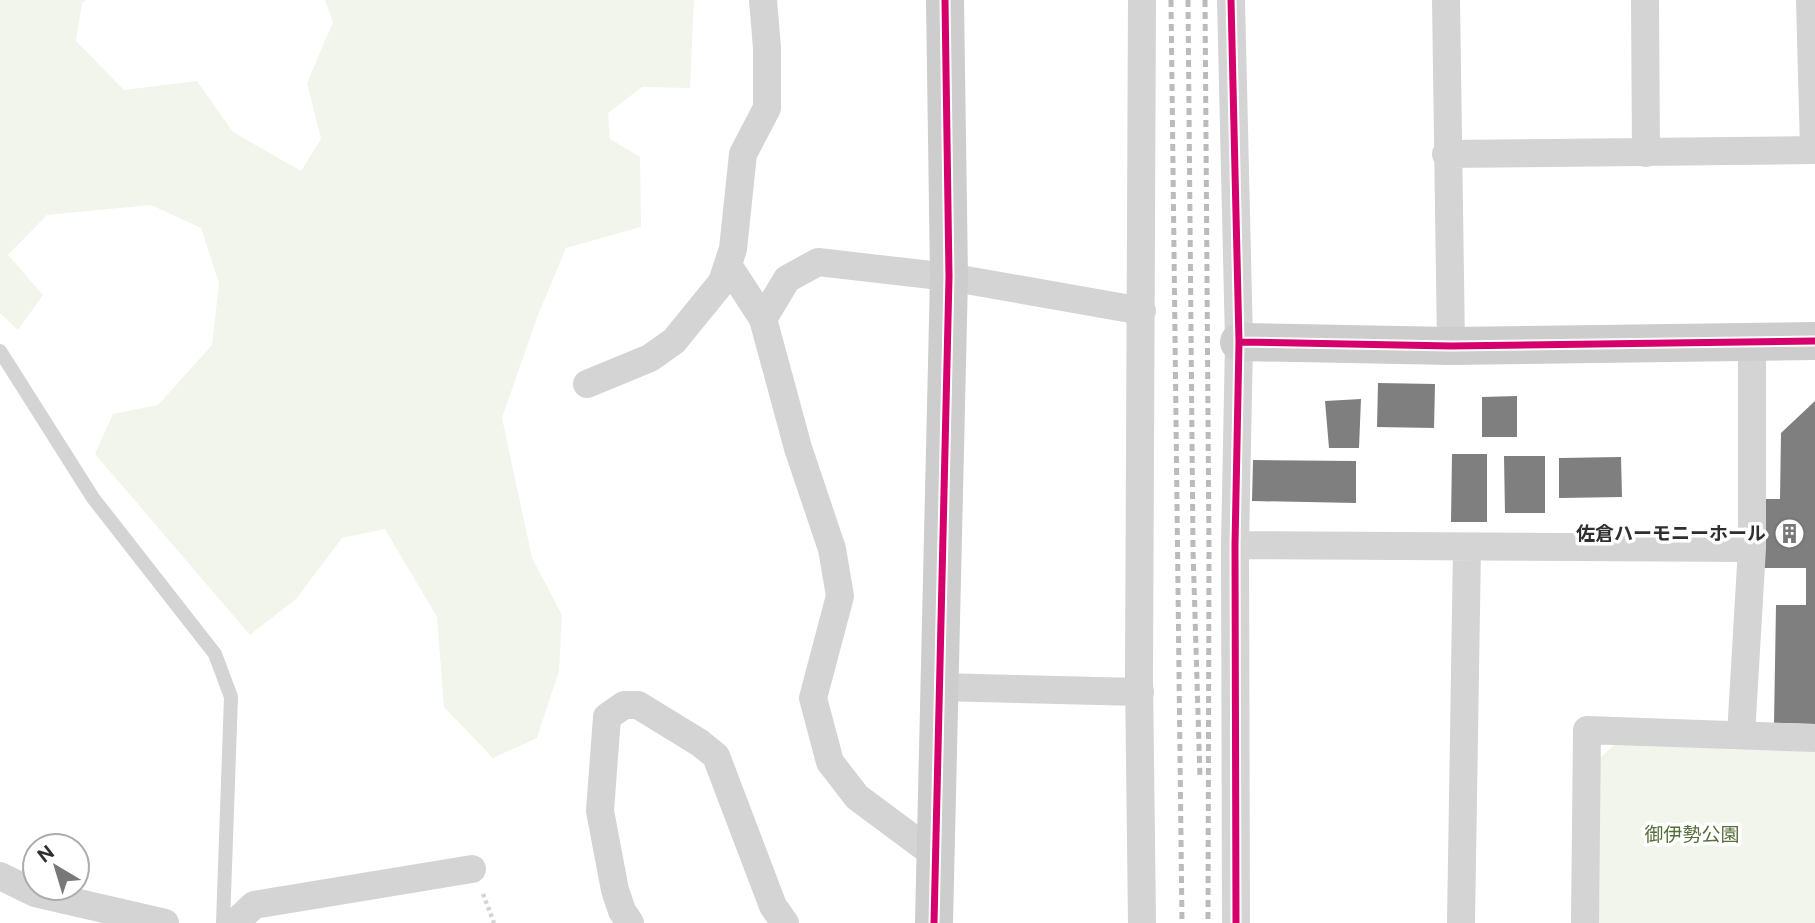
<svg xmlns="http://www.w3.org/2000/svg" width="1815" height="923" viewBox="0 0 1815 923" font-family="'Public Sans','Noto Sans JP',sans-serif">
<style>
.green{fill:#f2f5ec}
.building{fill:#7f7f7f}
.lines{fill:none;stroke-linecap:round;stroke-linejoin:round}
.path{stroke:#d4d4d4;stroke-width:4.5;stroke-dasharray:3.5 3.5;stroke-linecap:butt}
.lane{stroke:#d4d4d4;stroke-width:14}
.street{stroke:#d4d4d4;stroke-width:28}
.secondary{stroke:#cdcdcd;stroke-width:38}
.rail{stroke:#bbb;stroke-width:5;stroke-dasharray:7 5;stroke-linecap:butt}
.cycleway-casing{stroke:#fff;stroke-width:11}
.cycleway{stroke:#d6006c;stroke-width:7}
.labels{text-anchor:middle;stroke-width:7;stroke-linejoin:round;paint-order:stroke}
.poi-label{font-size:19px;font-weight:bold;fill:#2f2f2f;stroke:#fff;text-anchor:end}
.park-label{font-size:19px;fill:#566e39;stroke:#fff}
</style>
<rect width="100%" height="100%" fill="#fff"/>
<path class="green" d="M0,0H86L82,3L76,41L124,90L197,81L233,132L301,171L321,139L307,83L333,22L325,0H694L690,88L642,87L608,113L610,139L640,157L641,227L566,248L538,315L502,418L532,558L562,615L559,671L537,738L493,758L444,707L437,617L385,529L342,538L296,599L250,635L95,454L113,414L158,405L212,345L219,283L201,228L151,205L47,215L8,255L43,295L18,330L0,313Z
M1615,744L1815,748V923H1595L1598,760Z"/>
<path class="building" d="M1378,383L1435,384L1434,428L1377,427Z
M1517,396V437H1482V397Z
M1361,399L1359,448H1329L1325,401Z
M1815,401V724L1774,723L1776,605H1806V568H1762L1764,499H1780L1781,433Z
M1452,454H1487V522H1451Z
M1504,456H1545V513H1505Z
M1621,457L1622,497L1559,498V458Z
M1253,460L1356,461V503L1252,501Z"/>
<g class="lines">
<path class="path" d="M483,894L494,923"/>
<path class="lane" d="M0,351L93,498L215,654L231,697L223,923"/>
<path class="street" d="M1142,0L1139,678L1142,923
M1231,0L1239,342L1235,545L1236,923
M1446,0L1451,346
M1645,0L1646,153
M1810,0L1814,150
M1446,154L1815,150
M728,265L763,319L798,448L832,549L840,596L813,698L830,762L857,797L935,855
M763,319L787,279L818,262L949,277L1142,311
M587,384L650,358L674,341L722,282L733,249L743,154L767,108V48L763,0
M1235,545L1752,548
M939,687L1140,692
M1741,735L1752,548V343
M0,876L35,893L165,923
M235,923L254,905L472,869
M630,923L622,911L615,890L600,811L607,717L624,705H638L700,743L716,756L773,906L785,923
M1461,923L1467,547
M1585,923L1587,730L1815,738"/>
<path class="secondary" d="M1239,342L1451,346L1815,341
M934,923L949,277L945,0"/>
<path class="rail" d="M1171,0L1182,923
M1188,0L1193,550L1200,777
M1205,0L1209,553L1208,923"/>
<defs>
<path id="cycleway" d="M1231,0L1239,342L1235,545L1236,923
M1239,342L1451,346L1815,341
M934,923L949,277L945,0"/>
</defs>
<use href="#cycleway" class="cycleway-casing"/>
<use href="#cycleway" class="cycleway"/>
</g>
<defs>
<symbol id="building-ring" viewBox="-11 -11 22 22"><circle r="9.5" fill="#fff" stroke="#787878" stroke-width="1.5"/><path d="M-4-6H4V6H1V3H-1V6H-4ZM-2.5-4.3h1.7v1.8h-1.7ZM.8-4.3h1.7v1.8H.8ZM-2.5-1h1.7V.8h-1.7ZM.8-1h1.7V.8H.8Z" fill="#787878"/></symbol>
</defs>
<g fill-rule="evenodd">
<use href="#building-ring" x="1772" y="516" width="35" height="35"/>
</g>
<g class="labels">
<g class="poi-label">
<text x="1766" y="540">佐倉ハーモニーホール</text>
</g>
<g class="park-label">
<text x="1692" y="841">御伊勢公園</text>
</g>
</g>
<g transform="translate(56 867) rotate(322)"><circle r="33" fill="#ffffff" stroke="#acacac" stroke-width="2"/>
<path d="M0-5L12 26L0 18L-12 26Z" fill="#787878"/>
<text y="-10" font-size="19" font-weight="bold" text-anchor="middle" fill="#2f2f2f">N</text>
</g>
</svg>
